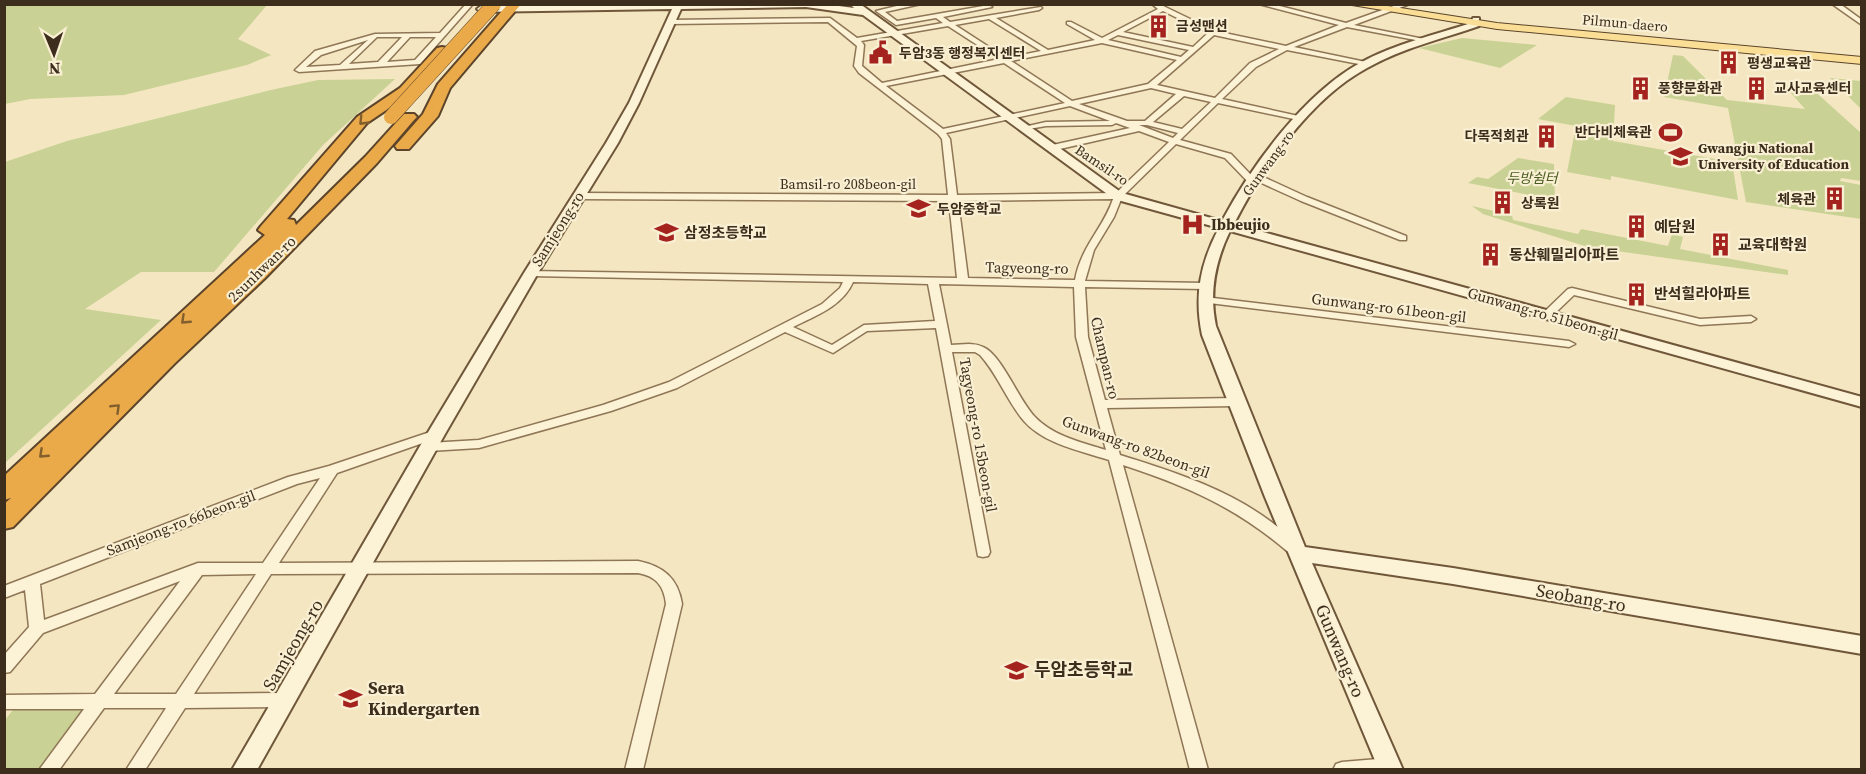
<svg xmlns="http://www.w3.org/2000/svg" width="1866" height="774" viewBox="0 0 1866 774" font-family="'Source Serif 4','Noto Sans KR',serif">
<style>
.green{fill:#c9d294}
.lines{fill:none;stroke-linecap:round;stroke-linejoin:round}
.street-casing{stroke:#8f7656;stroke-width:3}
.secondary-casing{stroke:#70573a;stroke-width:4}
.primary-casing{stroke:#5c442b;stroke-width:2}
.highway-casing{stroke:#5c442b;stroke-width:4}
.street{fill:#fcf2d6;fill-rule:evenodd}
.secondary{fill:#fcf2d6;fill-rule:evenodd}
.primary{fill:#fade95;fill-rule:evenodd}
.highway{fill:#ebaa49;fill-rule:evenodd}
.highway-bridge-casing{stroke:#5c442b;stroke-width:15;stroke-linecap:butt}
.highway-bridge{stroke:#ebaa49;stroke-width:14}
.oneway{stroke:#835f2e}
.labels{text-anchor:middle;stroke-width:4.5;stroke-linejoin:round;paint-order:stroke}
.far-street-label{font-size:14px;fill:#3d2d1c;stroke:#f9efd2}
.far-poi-label{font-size:14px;font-weight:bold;fill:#3d2d1c;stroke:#f9efd2;text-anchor:start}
.far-park-label{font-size:14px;font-style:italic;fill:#4a5c21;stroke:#f9efd2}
.poi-label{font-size:15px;font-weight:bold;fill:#3d2d1c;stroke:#f9efd2;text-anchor:start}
.street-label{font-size:15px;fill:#3d2d1c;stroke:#f9efd2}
.near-street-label{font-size:18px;fill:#3d2d1c;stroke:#f9efd2}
.near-poi-label{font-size:18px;font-weight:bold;fill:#3d2d1c;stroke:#f9efd2;text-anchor:start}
</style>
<rect width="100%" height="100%" fill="#f3e6c1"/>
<path class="green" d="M5,4L267,5L238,39L271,55L247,65L124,95L30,99L5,104Z
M1462,38L1537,45L1500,68L1419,48Z
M1673,55L1683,56L1727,100L1805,109L1784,85L1810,87L1861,133V181L1841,178L1840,181L1861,185V219L1746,202L1728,108L1664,97Z
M1830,78L1861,81V109Z
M395,79L323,145L214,272H141L85,309L161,320L5,463V162L67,141L271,90L318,80Z
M1566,97L1615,105L1613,141L1732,162L1738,200L1611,176V180L1567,172L1576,126L1538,119Z
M1518,158L1554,164L1555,200L1468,183L1477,177L1488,179Z
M1472,206L1512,215L1513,220L1578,234L1581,229L1668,246L1672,234L1683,237L1680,249L1788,270V275L1588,247L1483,214Z
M19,702L90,703L40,769L5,770V720Z"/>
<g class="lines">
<defs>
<path id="street" d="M466,4H473L420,64L299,72L295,70L315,51L375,34L440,33ZM377,37H402L378,62L349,64ZM410,37H436L415,60L387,62ZM368,40L340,65L306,67L321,55Z
M905,4H921L885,12L897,21L989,5L992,7L943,17L950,22L1041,7L1042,8L1039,10L996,18L1048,50L1095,40L1067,24V22H1071L1102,38L1158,9L1152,4H1159L1215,31L1286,46L1339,25L1259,4H1272L1346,23L1399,4H1410L1354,25L1429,40L1426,42L1347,27L1294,47L1366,62L1370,64L1369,66L1287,50L1256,67L1222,99L1303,117V121L1218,103L1180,140L1231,154L1252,176L1259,175L1307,197L1406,236V240H1400L1301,201L1257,181L1256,184H1250L1225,158L1176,144L1122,197L1114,217L1094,250L1085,281L1205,283L1210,286L1205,289L1085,287L1088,337L1105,400L1236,398L1242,402L1236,406L1107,408L1120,455C1175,472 1234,491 1279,528C1286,534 1295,539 1299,547L1297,551L1292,552L1287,551C1235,507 1187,486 1123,465L1208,770H1190L1109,460C1081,451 1044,444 1024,421C1007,401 998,375 980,355L975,352H952L990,552L988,556L983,557L978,556L936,328L867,331L833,353L785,332L677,388L611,411L479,448L429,451L423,447L429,443L479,440L603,405L669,382L822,304L840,288L843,282L531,276L526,273L527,271L957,278L949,201L579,199L574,196L579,193L948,195L942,139L938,134L859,73L854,66L857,46L828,22L670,24L667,22L670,20L830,18L857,38L943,23L936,18L896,25L876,11ZM1163,11L1208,33L1193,47L1123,32ZM989,19L1041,51L1006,58L955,25ZM948,26L999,59L882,83L862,66L864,45L861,41ZM1118,35L1189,50L1181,57L1108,40ZM1214,35L1279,49L1250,63L1215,98L1157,85ZM1102,43L1177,60L1148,84L1072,101L1011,61ZM1004,63L1065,103L943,129L886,86ZM1151,88L1176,94L1145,121H1127L1079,104ZM1184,96L1211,102L1182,129L1153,122ZM1070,106L1110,121L1046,122L1019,128L1023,130L1046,126L1112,125L1116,123L1130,128L1048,146L1047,148L1051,151L1139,131L1169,142L1116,193L957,195L950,139L946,133ZM1139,125H1147L1178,133L1173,138ZM1113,199C1103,229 1081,246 1075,280L968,278L958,201ZM853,282L928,284L935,321L864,325L832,345L793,327C815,316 843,306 853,282ZM939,284L1074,287L1076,337L1106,450C1083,443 1053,436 1035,417C1019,401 1002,355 983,347C973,342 961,345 951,345Z
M1832,4H1840L1862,20V25Z
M1572,288L1700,319L1751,316L1756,319L1751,322L1700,325L1574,295L1551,317H1543L1542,315L1543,313L1568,289Z
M1205,297L1569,341L1575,344L1569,347L1201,302L1200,300L1201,298Z
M436,430L440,431L442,434L440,437L337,473L279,563L638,561C663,566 678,578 682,604L643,770H625L666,604C664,586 656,576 638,573L271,574L194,694L283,693L289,695L291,700L289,705L283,707L185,708L145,770H126L166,708H104L59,770H39L84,709H4V695L95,694L180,581L43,633L10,672L4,673V655L29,627L25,590L4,598V586L288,477L329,466ZM320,478L263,563H198L44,620L40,584L297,484ZM256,574L176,694H114L202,575Z
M1390,758L1396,760L1399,766L1397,770H1333L1336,764L1342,762Z"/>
<path id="secondary" d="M607,4H824L854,8L850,4H860L1122,193L1222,221C1252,165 1304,94 1360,63C1394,44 1434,35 1471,23L1473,18H1479V26C1442,39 1402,48 1367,68C1311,98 1262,168 1234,224L1862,397V407L1230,231C1215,262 1209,292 1216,326L1305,547L1453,568L1862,636V654L1453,584L1312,563L1403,770H1379L1265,497L1202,335C1194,296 1200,264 1219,228L1114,199L863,15L806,7L681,9L639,103L618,143L538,273L445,434L257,770H232L427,434L524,273L606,143L629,103L672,9L481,12L477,9L481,6Z"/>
<path id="primary" d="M1346,4H1375L1497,23L1862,57V64L1497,29Z"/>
<path id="highway" d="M508,4H521L450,88L438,116L409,149H397L395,146L423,114L438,84Z
M442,47L447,48L449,51L447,54L410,94L367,123L287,219L294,220L296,225L365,157L404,114H414L417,117L414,120L377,163L265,278L175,363L13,527L4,529V504L11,498L4,500V476L265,235L258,230L261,226L357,117L400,88L437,48Z"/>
</defs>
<use href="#street" class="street-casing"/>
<use href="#secondary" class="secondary-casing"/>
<use href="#primary" class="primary-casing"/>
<use href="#highway" class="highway-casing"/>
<use href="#street" class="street"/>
<use href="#secondary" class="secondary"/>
<use href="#primary" class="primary"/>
<use href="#highway" class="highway"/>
<defs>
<path id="highway-bridge" d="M391,117L494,4"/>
</defs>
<use href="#highway-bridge" class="highway-bridge-casing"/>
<use href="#highway-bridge" class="highway-bridge"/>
</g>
<defs><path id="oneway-chevron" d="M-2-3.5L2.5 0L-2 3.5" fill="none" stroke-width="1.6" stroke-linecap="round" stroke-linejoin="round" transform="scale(1.5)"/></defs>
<g class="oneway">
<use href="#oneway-chevron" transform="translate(363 121) rotate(134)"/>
<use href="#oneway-chevron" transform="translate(185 320) rotate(137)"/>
<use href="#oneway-chevron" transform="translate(116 408) rotate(-44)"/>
<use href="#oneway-chevron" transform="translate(43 454) rotate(137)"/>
</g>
<defs>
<symbol id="building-bare" viewBox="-9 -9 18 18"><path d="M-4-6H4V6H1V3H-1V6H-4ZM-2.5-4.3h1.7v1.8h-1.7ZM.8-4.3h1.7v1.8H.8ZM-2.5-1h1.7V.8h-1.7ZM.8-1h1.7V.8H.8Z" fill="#a5231f" stroke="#f9efd2" stroke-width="2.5" paint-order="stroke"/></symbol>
<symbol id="civic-bare" viewBox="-9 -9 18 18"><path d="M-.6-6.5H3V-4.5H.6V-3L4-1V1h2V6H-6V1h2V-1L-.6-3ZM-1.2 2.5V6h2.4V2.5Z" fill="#a5231f" stroke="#f9efd2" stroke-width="2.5" paint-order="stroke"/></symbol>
<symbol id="stadium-bare" viewBox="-9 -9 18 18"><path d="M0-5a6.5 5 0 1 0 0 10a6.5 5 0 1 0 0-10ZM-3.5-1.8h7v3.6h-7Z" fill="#a5231f" stroke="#f9efd2" stroke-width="2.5" paint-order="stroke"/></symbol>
<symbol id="university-bare" viewBox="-9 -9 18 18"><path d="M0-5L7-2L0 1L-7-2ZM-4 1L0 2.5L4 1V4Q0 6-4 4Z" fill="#a5231f" stroke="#f9efd2" stroke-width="2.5" paint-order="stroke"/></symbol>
<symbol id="school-bare" viewBox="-9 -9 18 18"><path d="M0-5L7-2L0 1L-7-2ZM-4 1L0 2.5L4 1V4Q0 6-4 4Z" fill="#a5231f" stroke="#f9efd2" stroke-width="2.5" paint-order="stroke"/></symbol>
<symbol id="hospital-bare" viewBox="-9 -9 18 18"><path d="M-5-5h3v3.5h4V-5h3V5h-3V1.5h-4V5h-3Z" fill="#a5231f" stroke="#f9efd2" stroke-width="2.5" paint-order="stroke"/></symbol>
</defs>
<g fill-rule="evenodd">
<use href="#building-bare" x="1142" y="10" width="33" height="33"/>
<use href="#civic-bare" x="864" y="36" width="33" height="33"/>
<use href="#building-bare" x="1712" y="46" width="33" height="33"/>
<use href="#building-bare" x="1624" y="72" width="33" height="33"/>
<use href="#building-bare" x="1740" y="72" width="33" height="33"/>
<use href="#stadium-bare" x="1654" y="116" width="33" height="33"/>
<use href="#building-bare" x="1530" y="120" width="33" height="33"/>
<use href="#university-bare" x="1664" y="140" width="33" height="33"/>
<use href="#building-bare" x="1818" y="182" width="33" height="33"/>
<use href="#building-bare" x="1486" y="186" width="33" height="33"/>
<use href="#school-bare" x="902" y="192" width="33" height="33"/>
<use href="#hospital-bare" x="1176" y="208" width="33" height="33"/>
<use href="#building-bare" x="1620" y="210" width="33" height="33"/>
<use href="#school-bare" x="650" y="216" width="33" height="33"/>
<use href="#building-bare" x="1704" y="228" width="33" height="33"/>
<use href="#building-bare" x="1474" y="238" width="33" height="33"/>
<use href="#building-bare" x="1620" y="278" width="33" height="33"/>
<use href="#school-bare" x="1000" y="654" width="33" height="33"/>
<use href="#school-bare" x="334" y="682" width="33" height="33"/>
</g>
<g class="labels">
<g class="far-street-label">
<text transform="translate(1625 23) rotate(5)" y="5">Pilmun-daero</text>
<text transform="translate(1268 163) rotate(-54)" y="5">Gunwang-ro</text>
<text transform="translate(1102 165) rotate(34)" y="5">Bamsil-ro</text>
<text x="848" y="189">Bamsil-ro 208beon-gil</text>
</g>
<g class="far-poi-label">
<text x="1176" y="31">금성맨션</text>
<text x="899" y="58">두암3동 행정복지센터</text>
<text x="1747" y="68">평생교육관</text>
<text x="1658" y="93">풍향문화관</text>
<text x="1774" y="93">교사교육센터</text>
<text x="1652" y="137" text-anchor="end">반다비체육관</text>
<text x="1529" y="141" text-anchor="end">다목적회관</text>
<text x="1698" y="153">Gwangju National<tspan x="1698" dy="16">University of Education</tspan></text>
<text x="1816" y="204" text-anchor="end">체육관</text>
<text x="1521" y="208">상록원</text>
<text x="937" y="214">두암중학교</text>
</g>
<g class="far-park-label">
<text x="1532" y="183">두방쉼터</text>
</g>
<g class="poi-label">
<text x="1211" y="230">Ibbeujio</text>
<text x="1654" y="232">예담원</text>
<text x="684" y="238">삼정초등학교</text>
<text x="1738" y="250">교육대학원</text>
<text x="1509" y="260">동산훼밀리아파트</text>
<text x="1654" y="299">반석힐라아파트</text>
</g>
<g class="street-label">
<text transform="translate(558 229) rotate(-58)" y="5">Samjeong-ro</text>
<text transform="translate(1027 268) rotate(1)" y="5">Tagyeong-ro</text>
<text transform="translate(262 269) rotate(-44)" y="5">2sunhwan-ro</text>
<text transform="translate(1389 308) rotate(7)" y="5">Gunwang-ro 61beon-gil</text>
<text transform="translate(1543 314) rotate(16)" y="5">Gunwang-ro 51beon-gil</text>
<text transform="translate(1105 358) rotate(77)" y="5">Champan-ro</text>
<text transform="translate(978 435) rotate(80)" y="5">Tagyeong-ro 15beon-gil</text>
<text transform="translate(1136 447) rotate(20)" y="5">Gunwang-ro 82beon-gil</text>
<text transform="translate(181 523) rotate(-21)" y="5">Samjeong-ro 66beon-gil</text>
</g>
<g class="near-street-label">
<text transform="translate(1581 598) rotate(10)" y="6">Seobang-ro</text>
<text transform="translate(293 645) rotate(-60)" y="6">Samjeong-ro</text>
<text transform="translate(1340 651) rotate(67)" y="6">Gunwang-ro</text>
</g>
<g class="near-poi-label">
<text x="1034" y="676">두암초등학교</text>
<text x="368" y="694">Sera<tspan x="368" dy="21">Kindergarten</tspan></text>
</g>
</g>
<rect width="1866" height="774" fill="none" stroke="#3d2d1c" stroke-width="12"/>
<g transform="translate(54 54) rotate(178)" stroke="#f9efd2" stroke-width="4.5" paint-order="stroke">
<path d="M0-4.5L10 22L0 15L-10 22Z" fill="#3d2d1c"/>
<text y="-9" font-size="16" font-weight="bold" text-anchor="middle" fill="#3d2d1c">N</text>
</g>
</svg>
